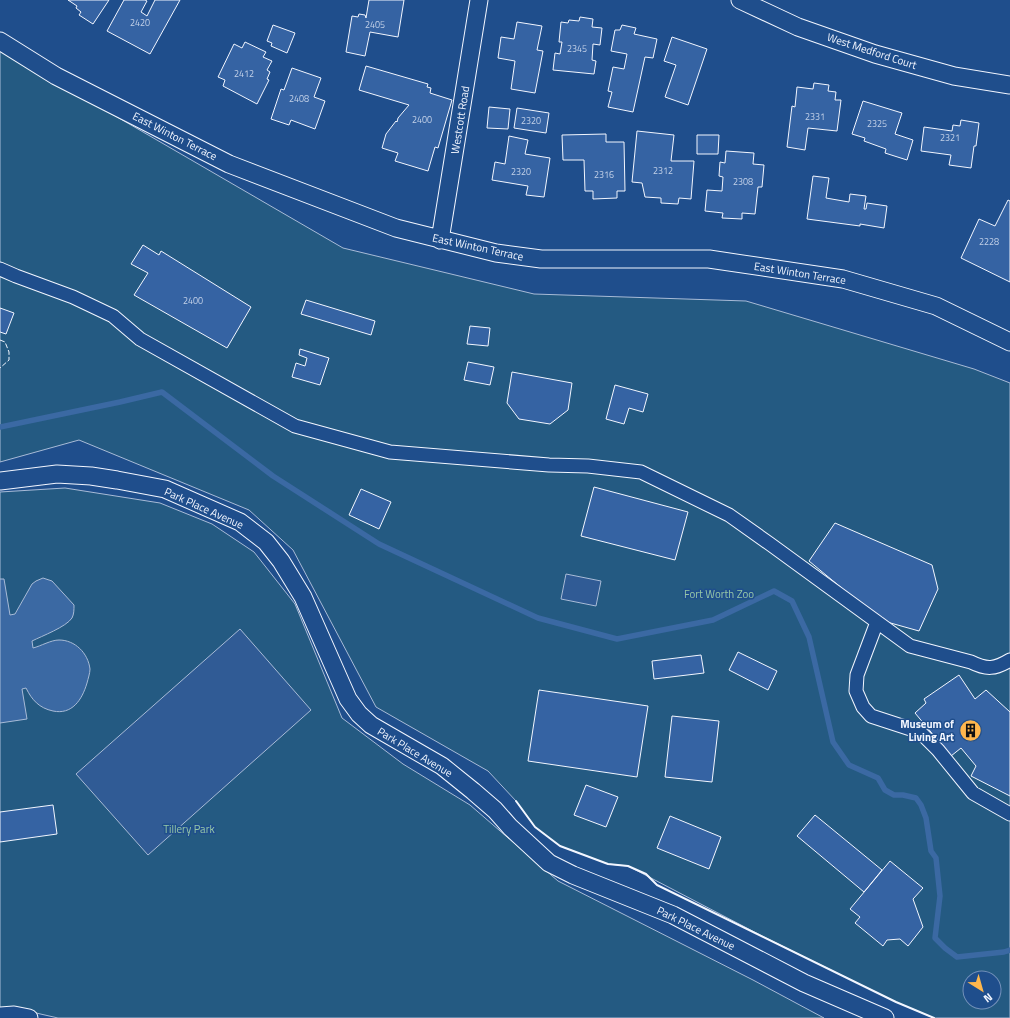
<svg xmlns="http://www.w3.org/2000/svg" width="1010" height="1018" viewBox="0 0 1010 1018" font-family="'Titillium Web',sans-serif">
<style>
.green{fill:#245a82;stroke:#a8bbd7;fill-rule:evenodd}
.parking{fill:#305b95;stroke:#a8bbd7}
.water{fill:#3b69a3;stroke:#a8bbd7}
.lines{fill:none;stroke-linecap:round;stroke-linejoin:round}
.stream{stroke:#3b69a3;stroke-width:5.5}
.building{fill:#3563a3;stroke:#f2f6ff}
.pedestrian-casing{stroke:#f2f6ff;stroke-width:15}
.minor-casing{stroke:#f2f6ff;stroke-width:19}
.pedestrian{stroke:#1f4e8c;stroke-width:13}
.minor{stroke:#1f4e8c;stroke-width:17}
.fence{stroke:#f2f6ff;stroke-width:1;stroke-dasharray:5 2;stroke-linecap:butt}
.wall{stroke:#f2f6ff;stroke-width:2}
.labels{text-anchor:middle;stroke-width:3;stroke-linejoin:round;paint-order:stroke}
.number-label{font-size:9px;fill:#c3d1e8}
.street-label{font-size:11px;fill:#f2f6ff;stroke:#1f4e8c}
.park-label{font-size:11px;fill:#97c8a6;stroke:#1f4e8c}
.poi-label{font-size:11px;font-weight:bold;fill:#f2f6ff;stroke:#1f4e8c;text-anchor:end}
</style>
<rect width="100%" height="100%" fill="#1f4e8c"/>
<path class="green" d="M0,49L343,248L534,294L746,301L974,369L1010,383V1018H934L896,1002L764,937L628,866L608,864L560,846L535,827L516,801L488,771L376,707L293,550L249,510L79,440L0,462ZM970,978H994V1002H970Z
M65,488L160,503L212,524L254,552L295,604L342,718L403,764L470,805L558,881L753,980L824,1018H58L23,1010L0,1009V492Z"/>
<path class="parking" d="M566,574L601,581L596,606L561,599Z
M240,629L311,710L148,855L76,774Z"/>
<path class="water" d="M43,578L52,581L74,605C74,610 74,614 72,618C66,627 42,636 32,641L33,648C41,646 51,640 59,640C75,640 88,653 90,669C90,673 88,679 87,683C82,700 72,715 53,711C39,708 32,700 26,688L22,689L27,719L0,723V579H4L10,615L15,614L32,584L36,581Z"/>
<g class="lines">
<path class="stream" d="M0,427L120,402L162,392L273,476L379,544L538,618L617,639L713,620L774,591L792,601L809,637L833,742L849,765L878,778L885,790L894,795H903L916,798L921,805L926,818L931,851L936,858L940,896L935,938L945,948L957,957L1004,952L1010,950"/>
</g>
<path class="building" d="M68,0H109L93,24L79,15L81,12L76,8L77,6Z
M124,0H145L147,1L141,12L147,16L155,0H180L150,54L107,31Z
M369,0H404L398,37L370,32L365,56L346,52L352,16L358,17L359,14L365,15L366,18Z
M580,17L593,19L592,27L602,28L600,45L593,44L592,60L596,61L594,74L553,70L555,53L560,54L562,42H559L561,22L568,23L569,20L579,21Z
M517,22L542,26L537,50L543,51L535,93L511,89L515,61L498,58L501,37L514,39Z
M273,25L295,33L287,53L271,46L272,43L267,41Z
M622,25L636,28L634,34L657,39L653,58L645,57L633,112L608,107L612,92L608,91L613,67L624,69L627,54L611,51L615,30H620Z
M672,37L707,49L688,105L665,97L676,65L664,61Z
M245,42L266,52L263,57L272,61L267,70L270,72L267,79L269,80L257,104L223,86L225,80L218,77L234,44L242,48Z
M366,66L428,84L427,87L431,88L430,93L452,100L438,148L435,147L428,171L395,161L398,153L382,148L386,134L396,121L397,122L398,118L409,105L359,90Z
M292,68L321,78L314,97L325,101L315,129L291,120L289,125L271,119L281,89L284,90Z
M814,83L829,85L828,91L836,92L835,100H841L837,131L808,128L805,150L787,147L792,106L795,107L797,87L813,89Z
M863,101L902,113L895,134L913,140L907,160L885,153L886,149L864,141L865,138L852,134Z
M489,107L510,109L508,129L487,128Z
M517,108L549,113L546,133L514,128Z
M961,120L979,123L976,146H974L971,168L949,165L951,155L921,151L924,127L952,131L953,125L960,126Z
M637,131L674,135L671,161H694L691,199L679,198L678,204L661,203V198L645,197L642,183L632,182Z
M606,134V142H624L625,191H617V198L593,199V191H585L584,160H563L562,135Z
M697,135H719L718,154H697Z
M509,136L528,140L525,154L550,158L544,197L526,195L528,186L492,180L495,162L505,164Z
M726,151L754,153L753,164L764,165L762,187H758L755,214L742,213V219L722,218L723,213L705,211L707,190L722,191L723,177L719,176L720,162L725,163Z
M813,176L829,178L826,198L849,202L850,194L866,196L864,209H866L867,203L887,206L884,228L860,224V226L807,219Z
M1008,200L1010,201V282L961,258L979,219L995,226Z
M143,245L159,255L161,251L251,307L227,348L134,295L148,273L131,264Z
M306,300L375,321L371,335L301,314Z
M0,308L14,313L6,334L0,332Z
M470,326L490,328L488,346L467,344Z
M300,349L329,358L320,385L292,377L296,363L305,366L307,358L299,355Z
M468,362L494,367L490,385L464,380Z
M512,372L572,383L568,410L550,424L519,419L507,403Z
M615,385L648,394L643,412L629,408L624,424L606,419Z
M594,487L688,512L675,560L581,536Z
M361,489L391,502L379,529L349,515Z
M835,523L932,565L938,589L919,631L887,622L861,604L809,561Z
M738,652L777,671L768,690L729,670Z
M701,655L704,673L654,679L652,661Z
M959,675L975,699L986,690L1010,712V796L971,776L976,766L961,748L951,756L915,713L926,703L924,699Z
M539,690L648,706L637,777L528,761Z
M672,716L719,721L712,782L665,777Z
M586,785L618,797L606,827L574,815Z
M53,805L57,834L0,842V812Z
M815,815L882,870L864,892L797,836Z
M670,816L721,837L709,869L657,848Z
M890,861L923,888L913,899L923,927L908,946L900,939L887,940L883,946L855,923L860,917L850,909Z"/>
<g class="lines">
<defs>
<path id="pedestrian" d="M0,269L16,276L73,297L113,316L140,339L295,426L390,452L549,465L588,466L641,472L729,515L770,544L910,646L971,662C987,670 995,669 1010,660
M877,622L857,675L856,691L863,707L871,716L920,732L938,750L973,793L1010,814"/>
<path id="minor" d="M740,0L798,27L875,54L954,76L1010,85
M0,41L56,76L229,164L396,228L496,253L541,259H709L843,279L936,306L1010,342
M440,240L479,0
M0,481L57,474L91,476L117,480L165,489L240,522L266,542L281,561L303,597L348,699L359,714L371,725L442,766L473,791L495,810L510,827L549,863L573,875L673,915L804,983L885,1018
M0,1016L14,1015L29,1018"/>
</defs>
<use href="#pedestrian" class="pedestrian-casing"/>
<use href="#minor" class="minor-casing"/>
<use href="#pedestrian" class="pedestrian"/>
<use href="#minor" class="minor"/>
<path class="fence" d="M0,340L5,342L9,352V360L0,368"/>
<path class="wall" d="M516,801L535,827L560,846L608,864L628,866L646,874L657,885L896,1002L934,1018"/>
</g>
<defs>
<symbol id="building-disc" viewBox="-11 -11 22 22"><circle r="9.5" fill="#ffb74d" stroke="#1f4e8c"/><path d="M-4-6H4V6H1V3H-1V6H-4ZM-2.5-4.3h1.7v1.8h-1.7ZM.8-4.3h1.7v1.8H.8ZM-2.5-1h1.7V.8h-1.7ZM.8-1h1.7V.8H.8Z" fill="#111"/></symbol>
</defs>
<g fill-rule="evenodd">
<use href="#building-disc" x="958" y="718" width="25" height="25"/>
</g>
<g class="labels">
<g class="number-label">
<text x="140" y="26">2420</text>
<text x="375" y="28">2405</text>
<text x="577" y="52">2345</text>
<text x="244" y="77">2412</text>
<text x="299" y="102">2408</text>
<text x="815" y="120">2331</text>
<text x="422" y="123">2400</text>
<text x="531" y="124">2320</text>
<text x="877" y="127">2325</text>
<text x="950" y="141">2321</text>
<text x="663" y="174">2312</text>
<text x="521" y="175">2320</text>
<text x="604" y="178">2316</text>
<text x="743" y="185">2308</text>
<text x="989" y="245">2228</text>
<text x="193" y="304">2400</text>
</g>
<g class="street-label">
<text transform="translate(872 51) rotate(18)" y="4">West Medford Court</text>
<text transform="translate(460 120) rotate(-81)" y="4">Westcott Road</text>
<text transform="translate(175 136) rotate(27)" y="4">East Winton Terrace</text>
<text transform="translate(478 247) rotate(12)" y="4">East Winton Terrace</text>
<text transform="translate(800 273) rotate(9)" y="4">East Winton Terrace</text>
<text transform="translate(204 508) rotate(24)" y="4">Park Place Avenue</text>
<text transform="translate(415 752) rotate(31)" y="4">Park Place Avenue</text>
<text transform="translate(696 928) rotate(26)" y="4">Park Place Avenue</text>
</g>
<g class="park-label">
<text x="719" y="598">Fort Worth Zoo</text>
<text x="189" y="833">Tillery Park</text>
</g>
<g class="poi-label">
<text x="954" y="728">Museum of<tspan x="954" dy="13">Living Art</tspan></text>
</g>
</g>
<g transform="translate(982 990) rotate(143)"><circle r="19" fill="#1f4e8c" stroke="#7391ba"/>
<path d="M0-3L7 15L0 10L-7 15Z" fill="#ffb74d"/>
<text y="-6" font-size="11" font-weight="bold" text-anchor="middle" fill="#f2f6ff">N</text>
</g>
</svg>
